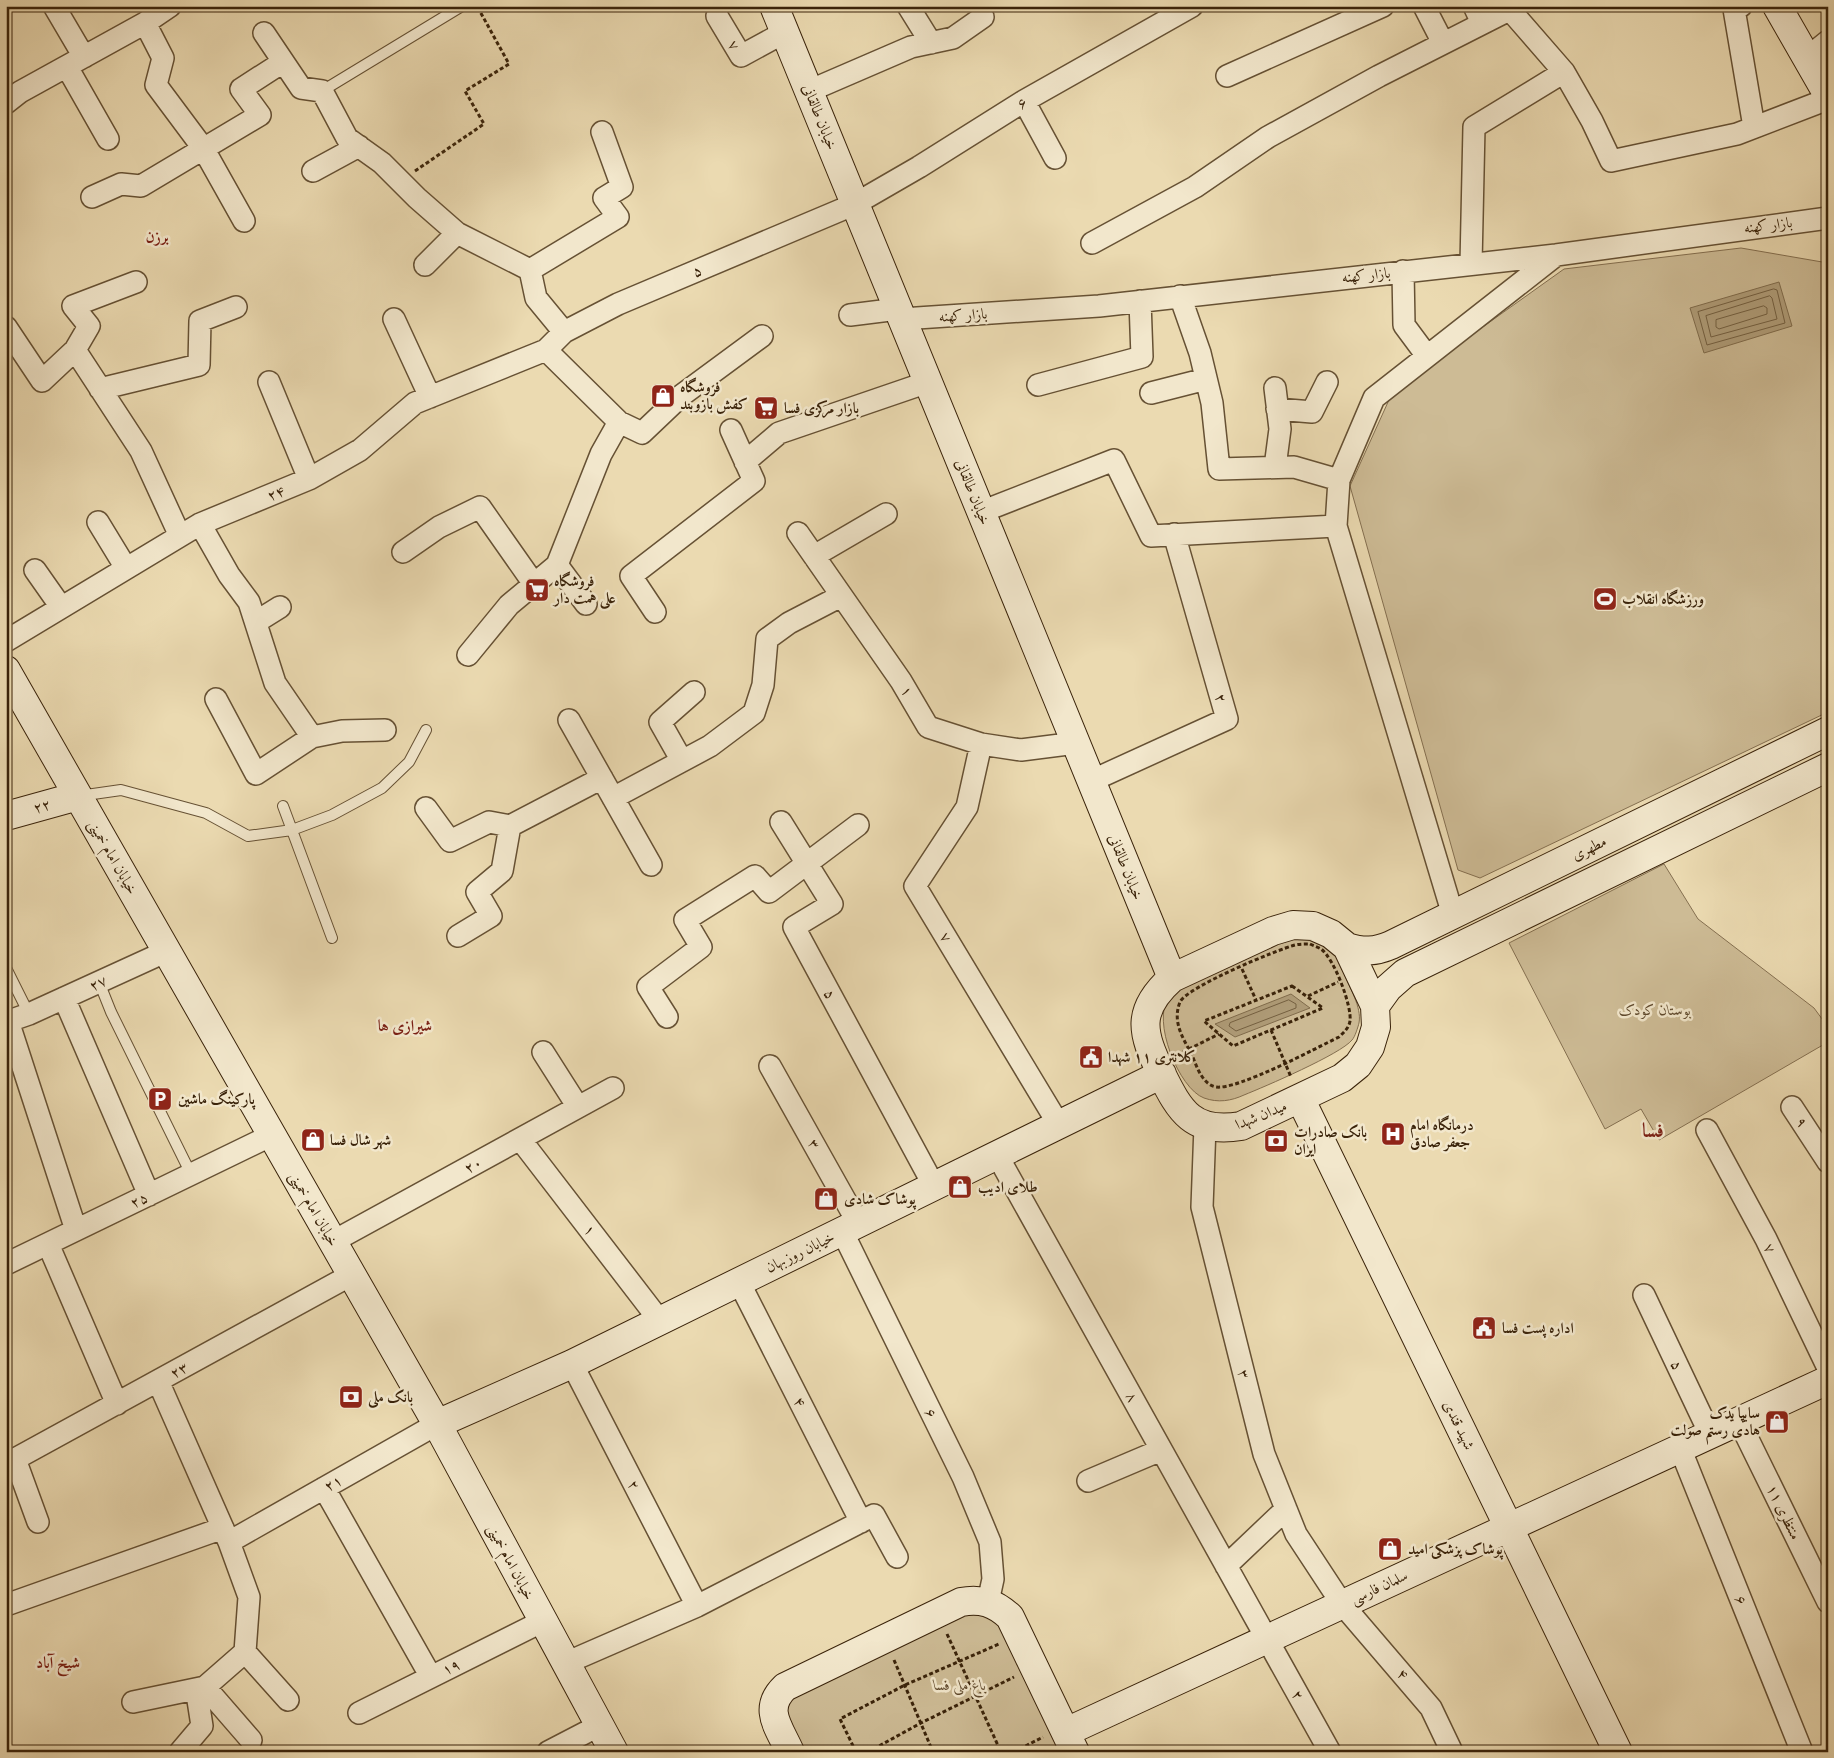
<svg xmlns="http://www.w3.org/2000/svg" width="1834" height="1758" viewBox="0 0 1834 1758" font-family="'Gentium Book Plus',Amiri,serif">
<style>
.green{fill:#cdbb95;stroke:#846f50}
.water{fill:#af9c78;stroke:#806c4c}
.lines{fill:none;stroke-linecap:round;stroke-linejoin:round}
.shore{stroke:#746041;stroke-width:1}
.lane-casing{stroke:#665134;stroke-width:12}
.street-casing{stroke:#665134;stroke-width:24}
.secondary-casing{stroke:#3a230a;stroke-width:30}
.path{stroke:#3a230a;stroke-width:3;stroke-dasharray:4 2.5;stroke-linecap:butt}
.lane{stroke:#f2e7cc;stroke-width:10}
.street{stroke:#f2e7cc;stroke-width:21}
.secondary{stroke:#f2e7cc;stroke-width:28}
.labels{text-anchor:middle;stroke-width:5;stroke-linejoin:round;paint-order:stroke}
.street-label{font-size:15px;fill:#3a230a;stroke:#f2e7cc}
.poi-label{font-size:15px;font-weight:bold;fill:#3a230a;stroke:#f2e7cc;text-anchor:start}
.park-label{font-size:15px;font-style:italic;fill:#5f492d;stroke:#f2e7cc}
.neighbourhood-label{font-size:16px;font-weight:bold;fill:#7a1f14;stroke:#f2e7cc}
.district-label{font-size:20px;font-weight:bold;fill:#7a1f14;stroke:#f2e7cc}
</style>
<rect width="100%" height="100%" fill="#ebdab1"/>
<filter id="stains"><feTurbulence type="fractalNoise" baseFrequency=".004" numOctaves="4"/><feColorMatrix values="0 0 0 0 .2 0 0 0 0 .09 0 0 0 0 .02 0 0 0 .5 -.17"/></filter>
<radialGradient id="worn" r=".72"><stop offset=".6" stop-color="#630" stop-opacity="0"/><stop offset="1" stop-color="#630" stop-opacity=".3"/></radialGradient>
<path class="green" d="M1741,248L1828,263V712L1480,878L1458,870L1350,486L1393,391L1564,269Z
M1664,864L1698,919L1814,1008L1828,1027V1042L1659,1140L1641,1109L1605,1129L1509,943Z
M1299,937C1329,940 1333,944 1344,973C1349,987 1362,1007 1359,1023C1358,1027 1355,1037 1352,1040C1341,1054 1264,1087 1244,1095C1231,1101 1218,1103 1204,1098C1179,1089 1151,1020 1169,997C1184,977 1272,944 1299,937Z
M961,1610L1001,1617L1066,1752H797L782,1704Z"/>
<path class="water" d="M1779,282L1792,326L1704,353L1690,308Z
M1291,994L1310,1008L1235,1037L1215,1024Z"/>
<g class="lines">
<path class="shore" d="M1774,289L1777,290L1785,323L1707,345L1698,312Z
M1770,296L1772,298L1777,319L1711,337L1706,316Z
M1764,306L1767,308V314L1719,329L1716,327V320Z
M1289,1000L1296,1004V1008L1236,1031L1229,1026L1230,1023Z"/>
<defs>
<path id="lane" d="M322,91L462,6
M79,796L121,790L206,813L248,836L292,830L332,815L382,788L409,762L426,730
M283,806L332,938
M6,968L29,1014
M99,982L111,1012L191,1174"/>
<path id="street" d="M54,6L84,57
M908,6L931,43
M1424,6L1443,43
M1474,6L1482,23
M1741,6L1734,9L1754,127
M1511,11L1564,72L1592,121L1611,161L1737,134L1828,99
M717,16L741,56L785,32
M145,23L163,58L156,85L203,148L244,221
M264,33L301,88L322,91L347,138L382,163L417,198L457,233L530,270L536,298L564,332
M1807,58L1828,41
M67,67L108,139
M1227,76L1383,6
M809,91L911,47L953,38L983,17
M1024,101L1055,158
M6,103L20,92L145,23L170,6
M313,171L359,146
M92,197L121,184L141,186L260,115L241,89L283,62
M1092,243L1195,187L1268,137L1379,76L1517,6
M1471,264L1474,127L1564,72
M425,265L457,233
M530,270L618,217L604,198L622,187L602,132
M1403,271L1404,325L1427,356
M1180,296L1200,353L1212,403L1219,469L1294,467L1339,480
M850,315L898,309
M394,319L430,397
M902,319L1099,306L1556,255L1828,218
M6,327L42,381L75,350L89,326L73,306L136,282
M75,350L141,451L180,536
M269,382L309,479
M1038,385L1142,357L1140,301
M1275,388L1280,429L1275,467
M100,389L199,365L200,321L236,307
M1151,393L1206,379
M1277,409L1312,412L1327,382
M619,422L642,433L682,395L762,336
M745,462L779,433L928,382
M981,512L1114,460L1151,536L1336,526
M98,522L126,568
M200,524L229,575L249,602L275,683L312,737
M798,533L901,681L928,727L981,744L1021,750L1076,743
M403,552L439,527L480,507L534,584
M814,556L886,514
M557,565L586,604
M35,570L61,607
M655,612L631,576L754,481L731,430
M256,622L280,607
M6,641L200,524L309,479L360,450L415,403L546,350L564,332L618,304L855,204L919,167L1024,101L1192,6
M468,655L509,605L557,565L601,454L619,422L546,350
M216,699L256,774L312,737L342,731L385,730
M569,720L651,865
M981,744L967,807L915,886L1059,1125
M682,761L660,722L694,692
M1091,781L1227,719L1174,534
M613,798L710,746L754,713L763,685L767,639L789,623L841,596
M426,808L450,841L489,822L510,826
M781,822L832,904L794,927L934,1186
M1453,915L1336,526L1339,480L1374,398L1555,256
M458,936L491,916L477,892L502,871L510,826L602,778
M64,998L149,1195
M667,1017L648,987L701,947L685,920L755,876L769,892L858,825
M8,1021L76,1230
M6,1022L29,1014L167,951
M543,1052L578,1107
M770,1066L858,1223
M1792,1107L1828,1162
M1205,1126L1202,1207L1264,1454L1296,1534L1342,1604L1431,1708L1452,1752
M1707,1130L1766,1239L1828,1368
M520,1139L660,1321
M997,1155L1330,1752
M842,1231L963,1477L990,1542L993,1579L988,1602
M332,1242L613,1088
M48,1244L117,1404
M6,1264L272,1135
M739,1282L861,1522
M1644,1295L1710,1434
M572,1364L697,1606
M158,1381L229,1542L249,1597L245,1652L197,1694L202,1726L180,1752
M1739,1421L1828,1602
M1680,1448L1802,1752
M15,1459L38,1522
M6,1464L351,1275
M1088,1481L1161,1450
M324,1488L431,1677
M229,1542L437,1424
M1226,1566L1286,1509
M6,1605L223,1528
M245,1652L288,1700
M566,1663L697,1606L874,1515L897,1557
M133,1702L205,1687L251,1740
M359,1713L543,1621
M548,1752L600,1725"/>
<path id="secondary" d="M774,6L1172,978
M1777,6L1828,95
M6,670L437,1424L614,1752
M6,816L78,796
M1293,925L1313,926L1331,934L1347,947L1375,1006L1376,1027L1370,1047L1358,1065L1342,1078L1241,1126C1193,1134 1180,1112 1161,1073C1142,1033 1135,1011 1172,978L1273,931Z
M1347,947C1363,952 1375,952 1391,945L1828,731
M1375,1006L1388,988L1405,973L1828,767
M1300,1098L1618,1752
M437,1424L572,1364L1162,1074
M1066,1732L1828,1380
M790,1752C779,1727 762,1709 785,1687L961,1602C981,1598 995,1603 1010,1617L1075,1752"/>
</defs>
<use href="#lane" class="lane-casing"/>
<use href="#street" class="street-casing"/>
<use href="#secondary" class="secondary-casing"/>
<path class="path" d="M415,171L484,124L465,91L509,64L477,6
M1310,944C1314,946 1318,947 1321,949C1334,958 1352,1006 1350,1021C1349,1028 1344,1032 1339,1037C1316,1048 1238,1090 1216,1087C1202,1084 1197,1067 1192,1055C1183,1038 1172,1022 1180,1002C1187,987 1276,950 1295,945C1300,944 1305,944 1310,944Z
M1242,969L1256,1000
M1292,986L1323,1008L1233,1046L1204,1021Z
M1308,996L1338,982
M1271,1030L1291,1077
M1177,1055L1219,1034
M947,1634L1001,1752
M894,1660L933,1752
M856,1752L840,1719L905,1685L999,1644
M868,1752L921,1723L1014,1677
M1014,1752L1043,1737"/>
<use href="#lane" class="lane"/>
<use href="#street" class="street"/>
<use href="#secondary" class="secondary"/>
</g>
<defs>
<symbol id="shop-square" viewBox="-11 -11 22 22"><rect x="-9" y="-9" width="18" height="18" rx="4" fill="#8f2418" stroke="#f2e7cc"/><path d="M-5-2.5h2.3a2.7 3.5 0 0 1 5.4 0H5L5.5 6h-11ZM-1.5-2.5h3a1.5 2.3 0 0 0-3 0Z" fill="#fff"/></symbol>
<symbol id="supermarket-square" viewBox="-11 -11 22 22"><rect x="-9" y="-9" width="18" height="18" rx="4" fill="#8f2418" stroke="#f2e7cc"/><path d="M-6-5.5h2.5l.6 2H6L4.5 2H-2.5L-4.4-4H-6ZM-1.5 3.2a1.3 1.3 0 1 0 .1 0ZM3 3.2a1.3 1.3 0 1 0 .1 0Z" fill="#fff"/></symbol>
<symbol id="stadium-square" viewBox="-11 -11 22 22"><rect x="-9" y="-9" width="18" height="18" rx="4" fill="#8f2418" stroke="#f2e7cc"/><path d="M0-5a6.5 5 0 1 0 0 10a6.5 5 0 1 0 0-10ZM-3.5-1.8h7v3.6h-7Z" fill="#fff"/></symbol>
<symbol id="civic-square" viewBox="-11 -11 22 22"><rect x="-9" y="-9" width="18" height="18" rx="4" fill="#8f2418" stroke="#f2e7cc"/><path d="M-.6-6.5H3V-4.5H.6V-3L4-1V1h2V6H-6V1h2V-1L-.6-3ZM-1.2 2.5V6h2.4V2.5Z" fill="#fff"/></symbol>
<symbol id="parking-square" viewBox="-11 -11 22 22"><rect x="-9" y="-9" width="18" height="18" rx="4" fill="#8f2418" stroke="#f2e7cc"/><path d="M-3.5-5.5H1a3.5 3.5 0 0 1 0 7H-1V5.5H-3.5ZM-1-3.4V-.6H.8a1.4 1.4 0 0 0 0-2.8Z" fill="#fff"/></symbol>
<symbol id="hospital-square" viewBox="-11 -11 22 22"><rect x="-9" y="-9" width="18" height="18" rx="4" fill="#8f2418" stroke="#f2e7cc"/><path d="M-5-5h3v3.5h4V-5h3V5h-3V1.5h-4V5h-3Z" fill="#fff"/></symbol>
<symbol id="bank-square" viewBox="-11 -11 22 22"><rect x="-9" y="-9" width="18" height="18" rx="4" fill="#8f2418" stroke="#f2e7cc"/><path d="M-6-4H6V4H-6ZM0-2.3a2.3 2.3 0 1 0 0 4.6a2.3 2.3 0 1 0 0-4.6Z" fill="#fff"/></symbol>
</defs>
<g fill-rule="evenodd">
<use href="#shop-square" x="649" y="382" width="28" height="28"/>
<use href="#supermarket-square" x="752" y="394" width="28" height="28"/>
<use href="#supermarket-square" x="523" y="576" width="28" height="28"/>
<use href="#stadium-square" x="1591" y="585" width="28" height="28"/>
<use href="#civic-square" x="1077" y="1043" width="28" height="28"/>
<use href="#parking-square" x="146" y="1085" width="28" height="28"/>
<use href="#hospital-square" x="1379" y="1120" width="28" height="28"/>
<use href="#shop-square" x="299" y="1126" width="28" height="28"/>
<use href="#bank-square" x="1262" y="1127" width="28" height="28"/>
<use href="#shop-square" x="946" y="1173" width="28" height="28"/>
<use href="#shop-square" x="812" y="1185" width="28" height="28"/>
<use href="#civic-square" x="1470" y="1314" width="28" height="28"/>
<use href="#bank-square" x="337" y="1383" width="28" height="28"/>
<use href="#shop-square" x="1763" y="1408" width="28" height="28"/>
<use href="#shop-square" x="1376" y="1535" width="28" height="28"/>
</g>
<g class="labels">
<g class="street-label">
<text transform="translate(734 45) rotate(60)" y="5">۷</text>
<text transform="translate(1022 103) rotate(-31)" y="5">۶</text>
<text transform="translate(820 117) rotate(68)" y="5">خیابان طالقانی</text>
<text transform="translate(1768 225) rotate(-7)" y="5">بازار کهنه</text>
<text transform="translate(697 271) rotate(-23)" y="5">۵</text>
<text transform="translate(1366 275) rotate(-6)" y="5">بازار کهنه</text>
<text transform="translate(963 315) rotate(-4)" y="5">بازار کهنه</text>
<text transform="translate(973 492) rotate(68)" y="5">خیابان طالقانی</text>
<text transform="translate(276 493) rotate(-22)" y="5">۲۴</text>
<text transform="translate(907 691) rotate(59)" y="5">۱</text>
<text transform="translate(1221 698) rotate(74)" y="5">۲</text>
<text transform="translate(42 806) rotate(-16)" y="5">۲۲</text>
<text transform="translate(1589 848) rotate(-26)" y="5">مطهری</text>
<text transform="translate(113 857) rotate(60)" y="5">خیابان امام خمینی</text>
<text transform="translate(1126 867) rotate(68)" y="5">خیابان طالقانی</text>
<text transform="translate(946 937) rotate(59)" y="5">۷</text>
<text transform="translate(98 983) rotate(-25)" y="5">۲۷</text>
<text transform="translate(830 994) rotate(62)" y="5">۵</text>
<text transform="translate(1261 1115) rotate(-22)" y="5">میدان شهدا</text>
<text transform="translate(1802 1122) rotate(57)" y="5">۹</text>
<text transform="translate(814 1144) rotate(61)" y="5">۳</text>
<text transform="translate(473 1165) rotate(-29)" y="5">۲۰</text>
<text transform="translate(139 1200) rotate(-26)" y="5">۲۵</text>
<text transform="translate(314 1209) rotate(60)" y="5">خیابان امام خمینی</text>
<text transform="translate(590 1230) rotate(52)" y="5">۱</text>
<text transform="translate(1770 1248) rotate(64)" y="5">۷</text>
<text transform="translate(800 1252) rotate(-26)" y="5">خیابان روزبهان</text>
<text transform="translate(1677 1365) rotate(65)" y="5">۵</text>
<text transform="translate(179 1370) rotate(-29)" y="5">۲۳</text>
<text transform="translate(1244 1374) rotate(76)" y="5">۳</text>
<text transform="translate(1132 1397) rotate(61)" y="5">۸</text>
<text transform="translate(800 1402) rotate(63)" y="5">۴</text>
<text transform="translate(931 1413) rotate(64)" y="5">۶</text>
<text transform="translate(1459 1425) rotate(64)" y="5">شهید قندی</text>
<text transform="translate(333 1483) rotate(-29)" y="5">۲۱</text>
<text transform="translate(634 1485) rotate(63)" y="5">۲</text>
<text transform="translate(1784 1512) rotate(64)" y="5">منتظری ۱۱</text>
<text transform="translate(511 1562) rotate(62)" y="5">خیابان امام خمینی</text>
<text transform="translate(1379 1587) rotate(-25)" y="5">سلمان فارسی</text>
<text transform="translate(1741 1600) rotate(68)" y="5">۶</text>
<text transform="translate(451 1667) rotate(-26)" y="5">۱۹</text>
<text transform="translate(1403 1674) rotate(49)" y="5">۴</text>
<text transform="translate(1298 1695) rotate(61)" y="5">۲</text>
</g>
<g class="poi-label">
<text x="680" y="392">فروشگاه<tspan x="680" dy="17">کفش بازوبند</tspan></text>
<text x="784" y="413">بازار مرکزی فسا</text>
<text x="554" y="586">فروشگاه<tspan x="554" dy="17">علی همت دار</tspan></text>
<text x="1622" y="604">ورزشگاه انقلاب</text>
<text x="1108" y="1062">کلانتری ۱۱ شهدا</text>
<text x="178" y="1104">پارکینگ ماشین</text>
<text x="1410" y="1130">درمانگاه امام<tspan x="1410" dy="17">جعفر صادق</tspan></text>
<text x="1294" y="1137">بانک صادرات<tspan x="1294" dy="17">ایران</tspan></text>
<text x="330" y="1145">شهر شال فسا</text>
<text x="978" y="1192">طلای ادیب</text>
<text x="844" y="1204">پوشاک شادی</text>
<text x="1502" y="1333">اداره پست فسا</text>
<text x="368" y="1402">بانک ملی</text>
<text x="1760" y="1418" text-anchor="end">سایپا یدک<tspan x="1760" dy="17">هادی رستم صولت</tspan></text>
<text x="1408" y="1554">پوشاک پزشکی امید</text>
</g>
<g class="park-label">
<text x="1655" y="1015">بوستان کودک</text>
<text x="960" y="1690">باغ ملی فسا</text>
</g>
<g class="neighbourhood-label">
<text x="157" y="242">برزن</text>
<text x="405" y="1031">شیرازی ها</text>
<text x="58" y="1668">شیخ آباد</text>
</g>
<g class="district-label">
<text x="1653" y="1137">فسا</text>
</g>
</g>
<rect width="1834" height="1758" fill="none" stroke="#ebdab1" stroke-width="25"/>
<rect x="8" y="8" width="1819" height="1743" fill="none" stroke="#3a230a" stroke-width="2.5"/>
<rect x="12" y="12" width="1809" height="1733" fill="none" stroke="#3a230a"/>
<rect width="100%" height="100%" filter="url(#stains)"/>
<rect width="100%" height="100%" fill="url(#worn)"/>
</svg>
